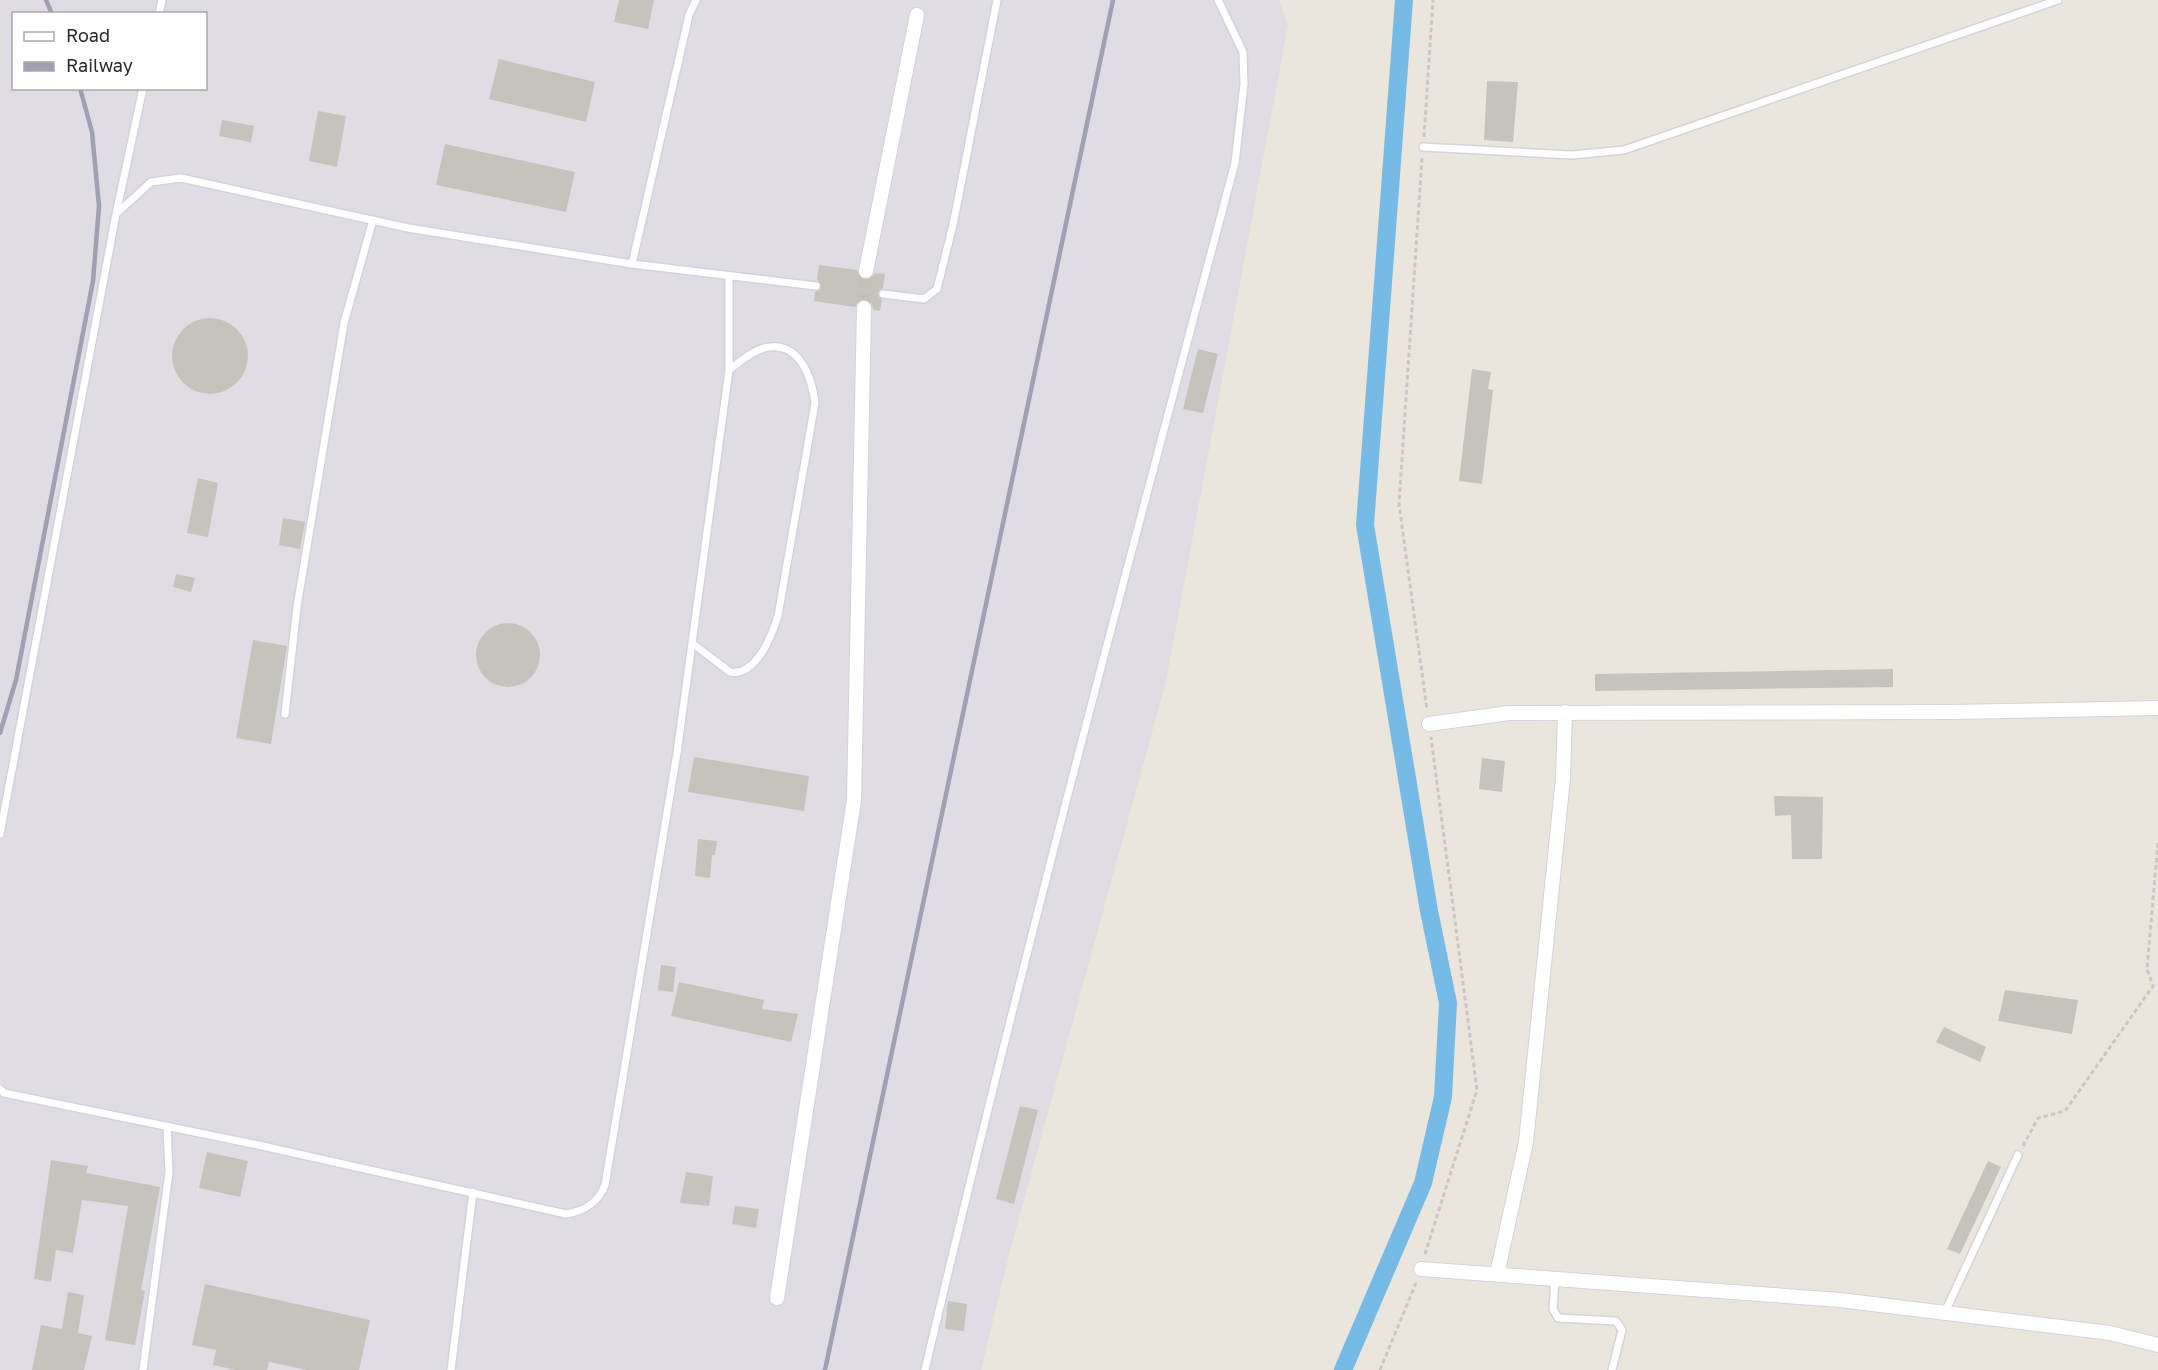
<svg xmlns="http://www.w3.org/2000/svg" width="2158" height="1370" viewBox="0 0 2158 1370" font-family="'Golos Text',sans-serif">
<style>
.industrial{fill:#dfdce3;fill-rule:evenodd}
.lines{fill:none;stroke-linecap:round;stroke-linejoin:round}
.canal{stroke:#76bbe6;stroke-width:18}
.building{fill:#c6c3bc}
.street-tunnel{stroke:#c4c0b8;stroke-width:14;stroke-dasharray:14 7;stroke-linecap:butt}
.lane-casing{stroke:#d2d3e1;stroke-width:10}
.street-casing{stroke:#d2d3e1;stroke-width:16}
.path{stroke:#c7c7c7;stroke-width:3;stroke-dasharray:4.5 3;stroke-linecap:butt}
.lane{stroke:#fff;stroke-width:7}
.street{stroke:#fff;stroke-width:14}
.rail{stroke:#9fa0b2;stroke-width:4.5}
</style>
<rect width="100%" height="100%" fill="#ebe6dc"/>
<path class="industrial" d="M0,0H1279L1288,25L1166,681L1009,1255L981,1370H0ZM14,14H206V88H14Z"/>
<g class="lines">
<path class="canal" d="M1343,1370L1423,1183L1443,1097L1448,1003L1429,911L1365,525L1404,0"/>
</g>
<path class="building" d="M619,0H654L648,29L614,22Z
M499,59L595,82L586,122L489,99Z
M1487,81L1518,82L1513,142L1484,140Z
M318,111L346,116L337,167L309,161Z
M222,120L254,126L251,142L219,136Z
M445,144L575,172L566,212L436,185Z
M819,265L857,270L860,277L865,280L872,277L875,273L885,274L883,288L878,293L882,299L880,311L873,310L872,303L865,299L859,300L855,307L814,301L815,292L821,287L817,280Z
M172 356a38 38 0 1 1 76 0a38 38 0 1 1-76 0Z
M1198,349L1218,354L1203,413L1183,409Z
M1472,369L1491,372L1488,389L1493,390L1482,484L1459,481Z
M198,478L218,483L208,537L187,533Z
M283,518L305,522L300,549L279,545Z
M176,574L195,578L191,592L173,587Z
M476 655a32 32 0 1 1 64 0a32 32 0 1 1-64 0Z
M253,640L287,646L271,744L236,738Z
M1893,669V687L1595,691V674Z
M694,757L809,776L804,811L688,792Z
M1482,758L1505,761L1502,792L1479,789Z
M1774,796L1823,797L1822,859H1792L1791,815L1775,816Z
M698,839L717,841L715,855H712L710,878L695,876Z
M661,965L676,967L673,992L658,990Z
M679,982L764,1000L762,1009L798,1014L791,1042L671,1016Z
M2005,990L2078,1000L2072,1034L1998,1021Z
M1944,1027L1986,1047L1980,1062L1936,1042Z
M1020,1106L1038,1110L1014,1204L996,1199Z
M207,1152L248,1161L240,1197L199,1188Z
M51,1160L88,1166L86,1173L160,1187L141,1290L145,1291L135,1345L105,1340L128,1206L82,1200L73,1253L56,1250L51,1282L34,1279Z
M1988,1161L2001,1167L1960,1254L1947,1249Z
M686,1172L713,1176L709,1206L680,1203Z
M735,1206L759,1209L756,1228L732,1224Z
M205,1284L370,1320L359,1370H307L269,1362L267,1370H236L213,1365L216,1350L192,1345Z
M68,1292L84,1295L78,1333L92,1336L84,1370H32L41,1325L62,1329Z
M948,1301L967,1304L964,1331L945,1329Z"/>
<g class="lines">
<path class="street-tunnel" d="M864,308L866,271"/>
<defs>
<path id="lane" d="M159,14L162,0
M1423,147L1572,155L1624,150L2058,0
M116,214L143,88
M632,264L689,15L696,0
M883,294L924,299L937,289L953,225L997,0
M692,643L730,672C756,677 772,635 778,616L815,403C812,379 801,344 770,347C755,348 741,361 729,370
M285,714L297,607L344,323L373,220
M0,834L116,214L151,182L181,178L408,228L632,264L816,286
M0,1089L4,1093L258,1145L566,1214C585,1211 598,1203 605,1185L677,753L692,643L729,370V276
M1555,1278L1553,1309L1558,1318L1616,1321L1622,1330L1612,1370
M1945,1312L2018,1155
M143,1370L169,1172L167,1126
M451,1370L473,1192
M925,1370C1020,966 1128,564 1235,163L1244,84L1243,52L1218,0"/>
<path id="street" d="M866,271L917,15
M1429,724L1509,713L1951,712L2158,708
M1421,1269L1840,1300L2110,1333L2158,1345
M1497,1274L1526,1142L1563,778L1565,712
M777,1298L854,800L864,308"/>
</defs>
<use href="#lane" class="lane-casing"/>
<use href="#street" class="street-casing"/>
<path class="path" d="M1424,137L1433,0
M1422,158L1399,504L1427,710
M2023,1146L2038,1118L2065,1111L2153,986L2147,969L2158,842
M1425,1254L1477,1090L1431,737
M1380,1370L1416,1283"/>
<use href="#lane" class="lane"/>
<use href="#street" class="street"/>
<path class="rail" d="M46,0L52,14
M0,733L16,680L93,281L99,206L92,132L80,88
M825,1370L1113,0"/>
</g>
<rect x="12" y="12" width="195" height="78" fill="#ffffff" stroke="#a9a9a9" stroke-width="1.5"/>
<rect x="24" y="32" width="30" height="9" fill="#ffffff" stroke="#a9a9a9" stroke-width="1.5"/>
<text x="66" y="42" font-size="18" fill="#292929">Road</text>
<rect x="24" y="62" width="30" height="9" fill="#9fa0b2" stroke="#a9a9a9" stroke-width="1.5"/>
<text x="66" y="72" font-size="18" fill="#292929">Railway</text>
</svg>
